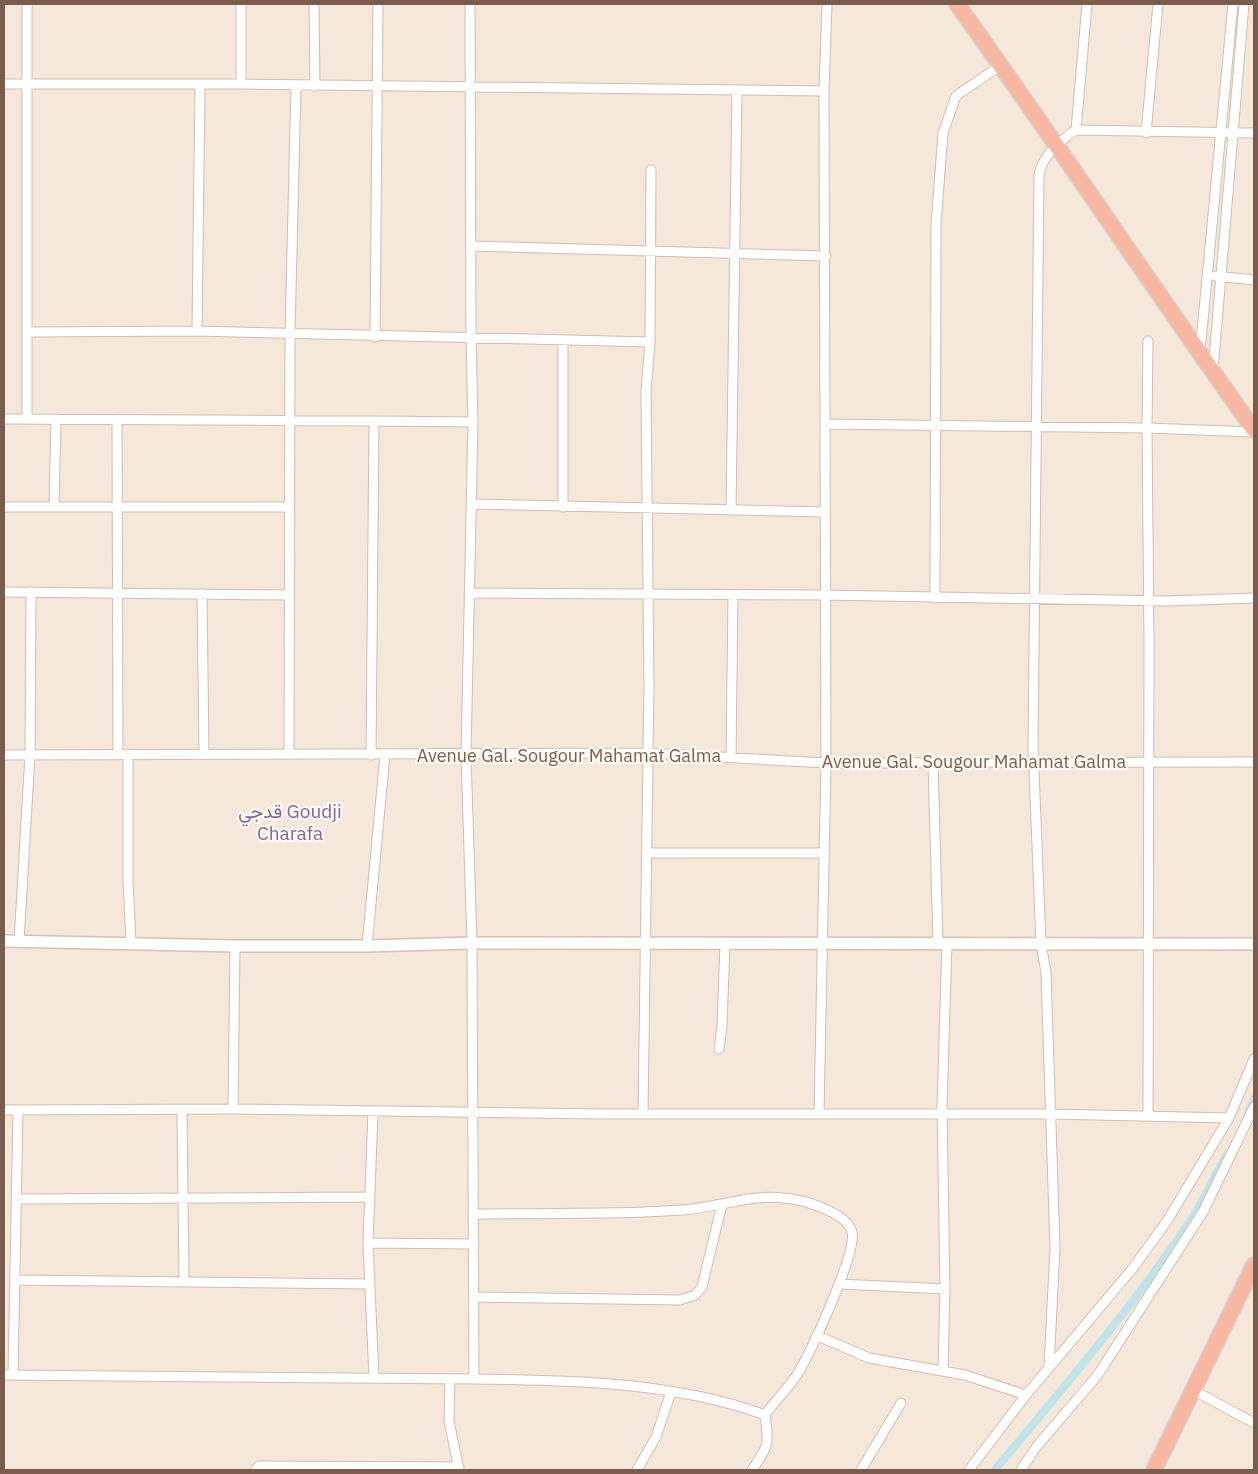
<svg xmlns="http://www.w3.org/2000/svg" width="1258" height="1474" viewBox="0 0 1258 1474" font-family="'IBM Plex Sans',Vazirmatn,sans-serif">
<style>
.residential{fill:#f5e8da}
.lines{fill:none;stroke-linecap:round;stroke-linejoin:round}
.canal{stroke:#bfe3e8;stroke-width:8}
.street-casing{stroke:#d1beb0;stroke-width:11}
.secondary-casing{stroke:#d6c0b0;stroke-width:14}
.highway-casing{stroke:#dad1cd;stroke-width:18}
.street{stroke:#fff;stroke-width:9}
.secondary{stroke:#fff;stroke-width:11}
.highway{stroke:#f7b7a3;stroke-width:15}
.labels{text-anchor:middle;stroke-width:4.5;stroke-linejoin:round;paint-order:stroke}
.street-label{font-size:18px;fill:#7a5c4d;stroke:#fffaf3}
.neighbourhood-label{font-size:19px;fill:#846695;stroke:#fffaf3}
</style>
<rect width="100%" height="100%" fill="#fdf6ec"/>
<path class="residential" d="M4,4H1254V1470H4Z"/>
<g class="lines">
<path class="canal" d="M1248,1113L1254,1099
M995,1470C1063,1388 1133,1307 1192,1218C1205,1198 1215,1175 1227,1154"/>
<defs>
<path id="street" d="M27,4V419
M314,4L315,86
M470,4L471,338L473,422L466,755L472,943L474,1379C568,1380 677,1382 765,1415
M4,84H241V4
M241,84L824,91
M1076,130L1087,4
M1146,133L1158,4
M471,246L826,256
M1215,276L1254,280
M197,331L200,85
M28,332L197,331L650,342
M375,337L378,4
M563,340V507
M1200,352L1233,4
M1213,370L1244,4
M4,419L374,421
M117,419L118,754
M826,424L1147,428L1148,341
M472,504L825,512
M4,507H289
M54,507L56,419
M731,510L737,90
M4,592L289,595
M471,593L825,595L1167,601L1254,598
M202,594L204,754
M935,598L936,224L943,133L956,96L1001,65
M128,754V880L131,943
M289,754L290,333L296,86
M4,755L648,753L826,763L1254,762
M371,755L374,421L473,422
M731,757L733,595
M933,763L938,943
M646,853H825
M19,941L30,755L31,592
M367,946L385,755
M719,1049L722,1026L725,944
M233,1109L235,946
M4,1110L233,1109L602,1114H1051L1229,1118
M182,1110L184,1280
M373,1112L368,1243L374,1378
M643,1114L649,686L646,391L650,342L651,170
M819,1114L826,763L824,91L827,4
M1148,1115L1149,642L1147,428L1254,432
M16,1199L368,1197
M473,1214C542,1213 613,1215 682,1210C716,1208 749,1194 783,1198C801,1199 847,1212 852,1232C857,1253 812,1348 800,1370C791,1386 776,1399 765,1415C769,1444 769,1446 752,1470
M368,1243L474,1244
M16,1280L369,1284
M839,1284L945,1289
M474,1297L680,1300L695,1295L702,1287L722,1204
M818,1336L869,1358L965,1375L1026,1395
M1049,1367L1055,1248L1046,972L1041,944L1033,747L1039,175C1043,154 1060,141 1076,130L1254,133
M943,1370L945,1289L942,1106L947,943
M4,1375L474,1379
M13,1375L18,1110
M450,1379L449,1421L459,1470
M1193,1390L1254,1423
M255,1470L259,1466L459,1467
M637,1470L656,1437L671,1392
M861,1470L901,1403
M969,1470L1026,1395L1133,1268L1167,1221L1229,1118L1254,1059
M1021,1470L1037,1446L1097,1376L1203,1212L1254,1107"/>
<path id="secondary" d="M4,941L235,946H367L472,943L1254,944"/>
<path id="highway" d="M957,4C1058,145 1154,289 1254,430
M1154,1470L1254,1265"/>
</defs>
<use href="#street" class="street-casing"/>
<use href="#secondary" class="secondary-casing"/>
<use href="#highway" class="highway-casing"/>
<use href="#street" class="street"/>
<use href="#secondary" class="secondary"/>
<use href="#highway" class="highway"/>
</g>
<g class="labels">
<g class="street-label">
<text x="569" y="762">Avenue Gal. Sougour Mahamat Galma</text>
<text x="974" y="768">Avenue Gal. Sougour Mahamat Galma</text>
</g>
<g class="neighbourhood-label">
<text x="290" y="818">قدجي Goudji<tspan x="290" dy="22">Charafa</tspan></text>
</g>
</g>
<rect width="1258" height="1474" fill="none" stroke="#7a5c4d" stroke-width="10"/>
</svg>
